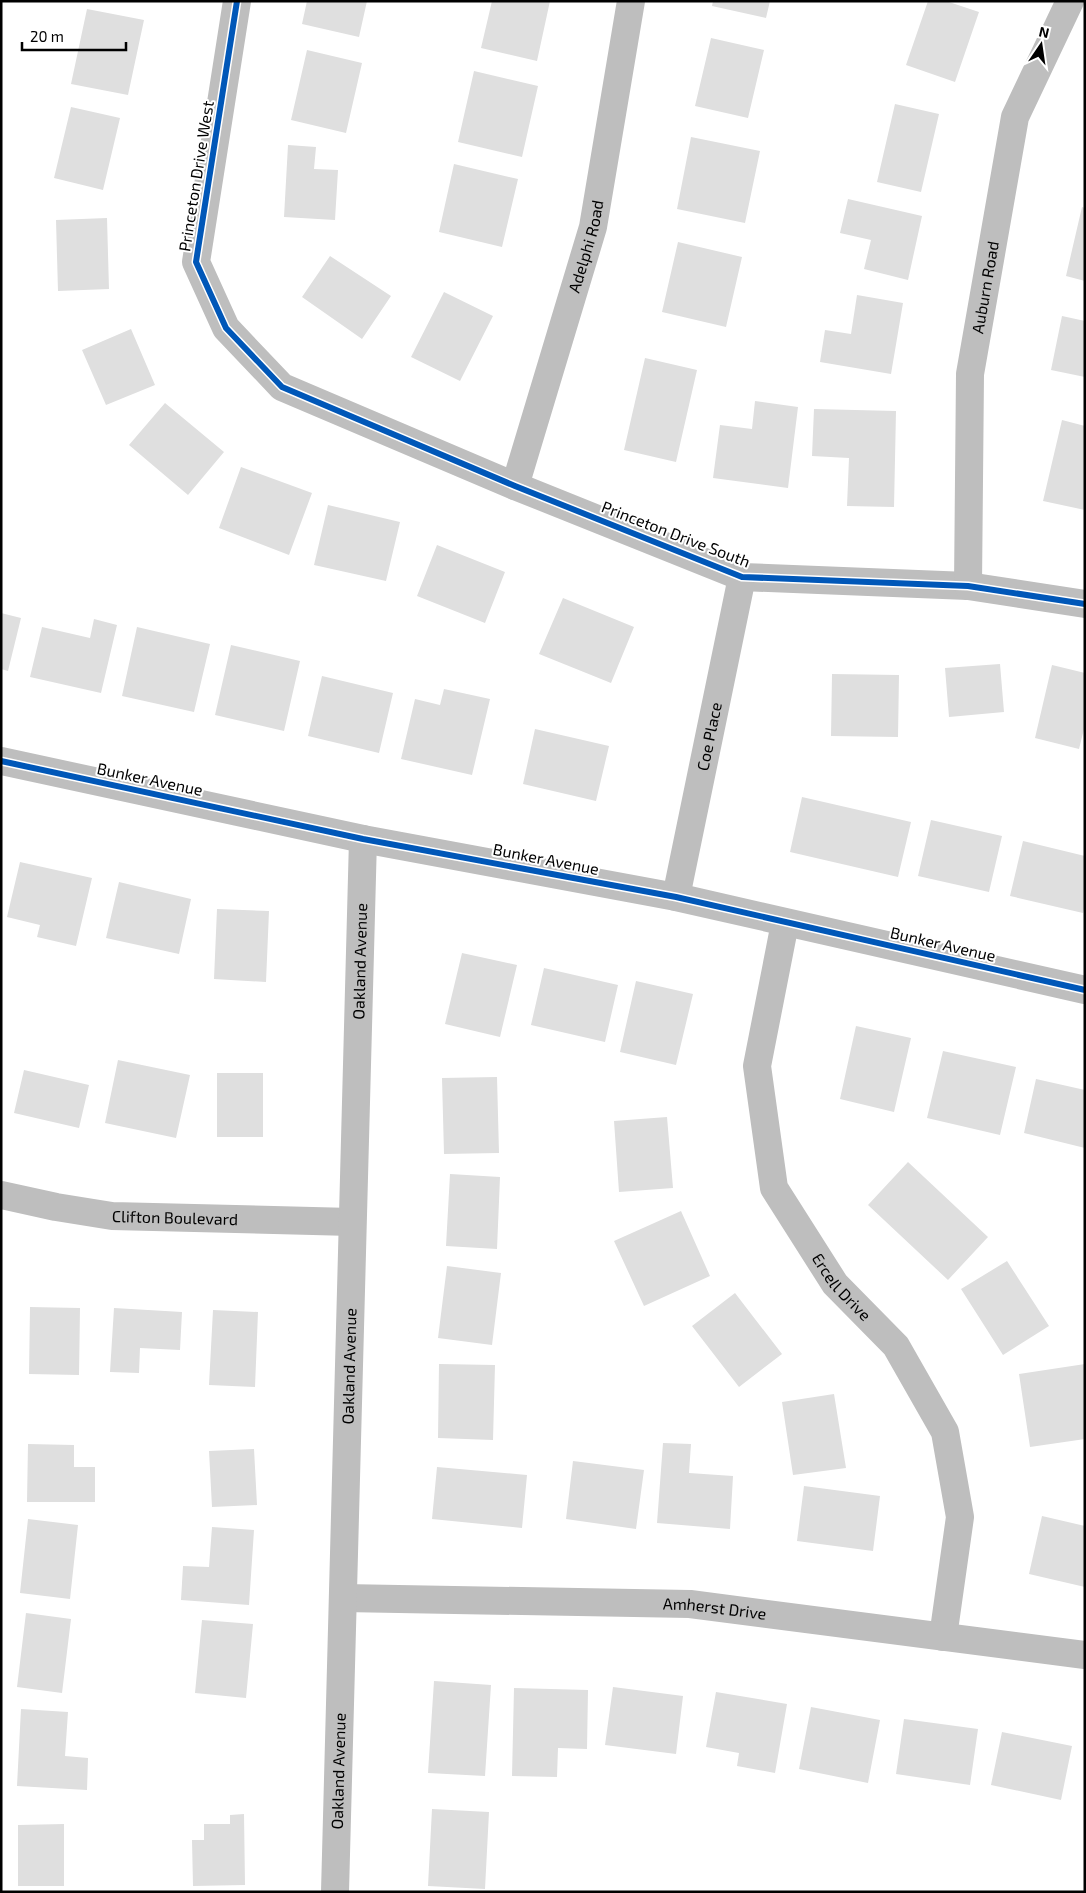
<svg xmlns="http://www.w3.org/2000/svg" width="1086" height="1893" viewBox="0 0 1086 1893" font-family="'Exo 2',sans-serif">
<style>
.building{fill:#dfdfdf}
.lines{fill:none;stroke-linecap:round;stroke-linejoin:round}
.minor{stroke:#bebebe;stroke-width:28}
.cycleway-casing{stroke:#fff;stroke-width:9}
.cycleway{stroke:#0057b8;stroke-width:6}
.labels{text-anchor:middle;stroke-width:4;stroke-linejoin:round;paint-order:stroke}
.street-label{font-size:16px;fill:#000;stroke:#fff}
</style>
<rect width="100%" height="100%" fill="#fff"/>
<path class="building" d="M307,1H367L359,37L302,24Z
M492,1H550L537,61L481,48Z
M713,1H770L766,18L712,6Z
M928,1H946L979,12L955,82L906,65Z
M87,9L144,20L128,95L71,84Z
M711,38L764,50L748,118L695,106Z
M307,50L362,63L346,133L291,120Z
M474,71L538,86L522,157L458,142Z
M895,104L939,114L921,192L877,182Z
M71,107L120,118L103,190L54,178Z
M691,137L760,151L745,223L677,209Z
M288,145L316,147L314,169L338,170L335,220L284,217Z
M454,164L518,179L502,247L439,232Z
M848,199L922,216L908,280L864,269L871,240L840,233Z
M1082,207L1085,208V281L1066,276Z
M107,218L109,289L58,291L56,220Z
M678,242L742,257L726,327L662,312Z
M330,256L391,296L362,339L302,297Z
M444,292L493,316L460,381L411,357Z
M857,295L903,303L891,374L820,362L825,330L851,334Z
M1062,316L1085,321V377L1051,370Z
M131,329L155,385L106,405L82,350Z
M645,358L697,370L676,462L624,450Z
M755,401L798,407L788,488L713,478L720,425L752,429Z
M165,403L224,452L188,495L129,445Z
M814,409L896,411L894,507L847,506L849,458L812,456Z
M1062,420L1085,426V510L1043,501Z
M241,467L312,493L289,555L219,528Z
M328,505L400,522L386,581L314,565Z
M437,545L505,572L485,623L417,596Z
M563,598L634,627L611,683L539,654Z
M1,613L21,618L8,671L1,669Z
M94,619L117,625L101,693L30,677L42,627L90,638Z
M137,627L210,644L194,712L122,696Z
M231,645L300,661L284,731L215,715Z
M1000,664L1004,712L949,717L945,668Z
M1052,665L1085,673V725L1079,749L1035,738Z
M832,674L899,675L898,737L831,736Z
M322,676L393,693L379,753L308,736Z
M444,689L490,699L472,775L401,759L415,699L440,705Z
M535,729L609,746L596,801L523,784Z
M802,797L911,822L898,877L790,852Z
M931,820L1002,836L989,892L918,876Z
M1023,841L1085,856V904L1083,913L1010,896Z
M20,862L92,878L76,946L37,937L40,925L7,917Z
M119,882L191,899L179,954L106,938Z
M217,909L269,911L266,982L214,979Z
M462,953L517,965L500,1037L445,1024Z
M544,968L618,985L605,1042L531,1025Z
M636,981L693,994L676,1065L620,1052Z
M856,1026L911,1038L894,1112L840,1099Z
M943,1051L1016,1067L1000,1135L927,1118Z
M118,1060L190,1075L176,1138L105,1123Z
M24,1070L89,1085L79,1128L14,1113Z
M217,1073H263V1137H217Z
M497,1077L499,1153L444,1154L442,1078Z
M1036,1079L1085,1090V1148L1024,1133Z
M667,1117L673,1188L619,1192L614,1121Z
M908,1162L988,1237L948,1280L868,1205Z
M450,1174L500,1177L497,1249L446,1246Z
M681,1211L710,1276L644,1306L614,1241Z
M1007,1261L1049,1326L1003,1355L961,1289Z
M447,1266L501,1273L492,1345L438,1338Z
M735,1293L782,1354L739,1387L692,1326Z
M30,1307L80,1308L79,1375L29,1374Z
M114,1308L182,1312L180,1350L140,1348L139,1373L110,1372Z
M213,1310L258,1312L255,1387L209,1385Z
M439,1364L495,1365L493,1440L438,1438Z
M1085,1364V1439L1030,1447L1019,1374Z
M834,1394L846,1468L793,1475L782,1402Z
M663,1443L691,1444L689,1473L733,1476L730,1529L657,1523Z
M28,1444L74,1445V1467H95V1502H27Z
M254,1449L257,1505L212,1507L209,1451Z
M573,1461L644,1470L636,1529L566,1519Z
M437,1467L527,1475L522,1528L432,1519Z
M804,1486L880,1496L873,1551L797,1541Z
M1042,1516L1085,1526V1587L1029,1574Z
M28,1519L78,1525L70,1599L20,1593Z
M212,1527L254,1530L249,1605L181,1600L183,1566L209,1567Z
M26,1613L71,1619L62,1693L17,1687Z
M202,1620L253,1624L246,1698L195,1693Z
M434,1681L491,1685L485,1776L428,1773Z
M613,1687L683,1696L676,1754L605,1745Z
M514,1688L588,1690L587,1749L558,1748L557,1777L512,1776Z
M716,1692L787,1704L775,1773L737,1766L739,1753L706,1747Z
M811,1707L880,1720L868,1783L799,1769Z
M21,1709L68,1712L65,1756L88,1758L87,1790L17,1786Z
M904,1719L978,1729L970,1785L896,1774Z
M1002,1732L1072,1746L1061,1800L991,1785Z
M432,1809L489,1812L485,1889L428,1886Z
M244,1814L245,1885L193,1886L192,1840H204V1824H230V1815Z
M64,1824V1886H18V1825Z"/>
<g class="lines">
<g class="minor">
<path d="M237,1L196,262L226,328L282,387L515,486L742,577L968,586L1085,604"/>
<path id="s1" d="M515,486L593,227L631,1"/>
<path id="s2" d="M968,586L970,374L1015,117L1070,1"/>
<path d="M1,761L363,839L676,897L1085,990"/>
<path id="s3" d="M676,897L742,577"/>
<path id="s4" d="M785,923L757,1066L774,1188L835,1284L896,1346L945,1432L960,1517L943,1637"/>
<path id="s5" d="M1,1195L56,1207L112,1216L352,1222"/>
<path id="s6" d="M343,1598L690,1604L1085,1655"/>
<path id="s7" d="M335,1892L363,839"/>
</g>
<defs>
<path id="cycleway" d="M237,1L196,262L226,328L282,387L515,486L742,577L968,586L1085,604
M1,761L363,839L676,897L1085,990"/>
</defs>
<use href="#cycleway" class="cycleway-casing"/>
<use href="#cycleway" class="cycleway"/>
</g>
<g class="labels">
<g class="street-label">
<text transform="translate(196 176) rotate(-81)" y="6">Princeton Drive West</text>
<text dy="6" stroke="none"><textPath href="#s1" startOffset="250">Adelphi Road</textPath></text>
<text dy="6" stroke="none"><textPath href="#s2" startOffset="300">Auburn Road</textPath></text>
<text transform="translate(676 534) rotate(21)" y="6">Princeton Drive South</text>
<text dy="6" stroke="none"><textPath href="#s3" startOffset="164">Coe Place</textPath></text>
<text transform="translate(150 779) rotate(12)" y="6">Bunker Avenue</text>
<text transform="translate(546 859) rotate(11)" y="6">Bunker Avenue</text>
<text transform="translate(943 944) rotate(13)" y="6">Bunker Avenue</text>
<text dy="6" stroke="none"><textPath href="#s7" startOffset="931">Oakland Avenue</textPath></text>
<text dy="6" stroke="none"><textPath href="#s5" startOffset="176">Clifton Boulevard</textPath></text>
<text dy="6" stroke="none"><textPath href="#s4" startOffset="389">Ercell Drive</textPath></text>
<text dy="6" stroke="none"><textPath href="#s7" startOffset="526">Oakland Avenue</textPath></text>
<text dy="6" stroke="none"><textPath href="#s6" startOffset="372">Amherst Drive</textPath></text>
<text dy="6" stroke="none"><textPath href="#s7" startOffset="121">Oakland Avenue</textPath></text>
</g>
</g>
<rect width="1086" height="1893" fill="none" stroke="#000000" stroke-width="5"/>
<g transform="translate(1041 45) rotate(13)" stroke="#ffffff" stroke-width="4" paint-order="stroke">
<path d="M0-4L9 19L0 12L-9 19Z" fill="#000000"/>
<text y="-8" font-size="14" font-weight="bold" text-anchor="middle" fill="#000000">N</text>
</g>
<path d="M22 42v8h104v-8" fill="none" stroke="#000000" stroke-width="2.5"/>
<text x="30" y="42" font-size="15" fill="#000000" stroke="#ffffff" stroke-width="4" paint-order="stroke">20 m</text>
</svg>
